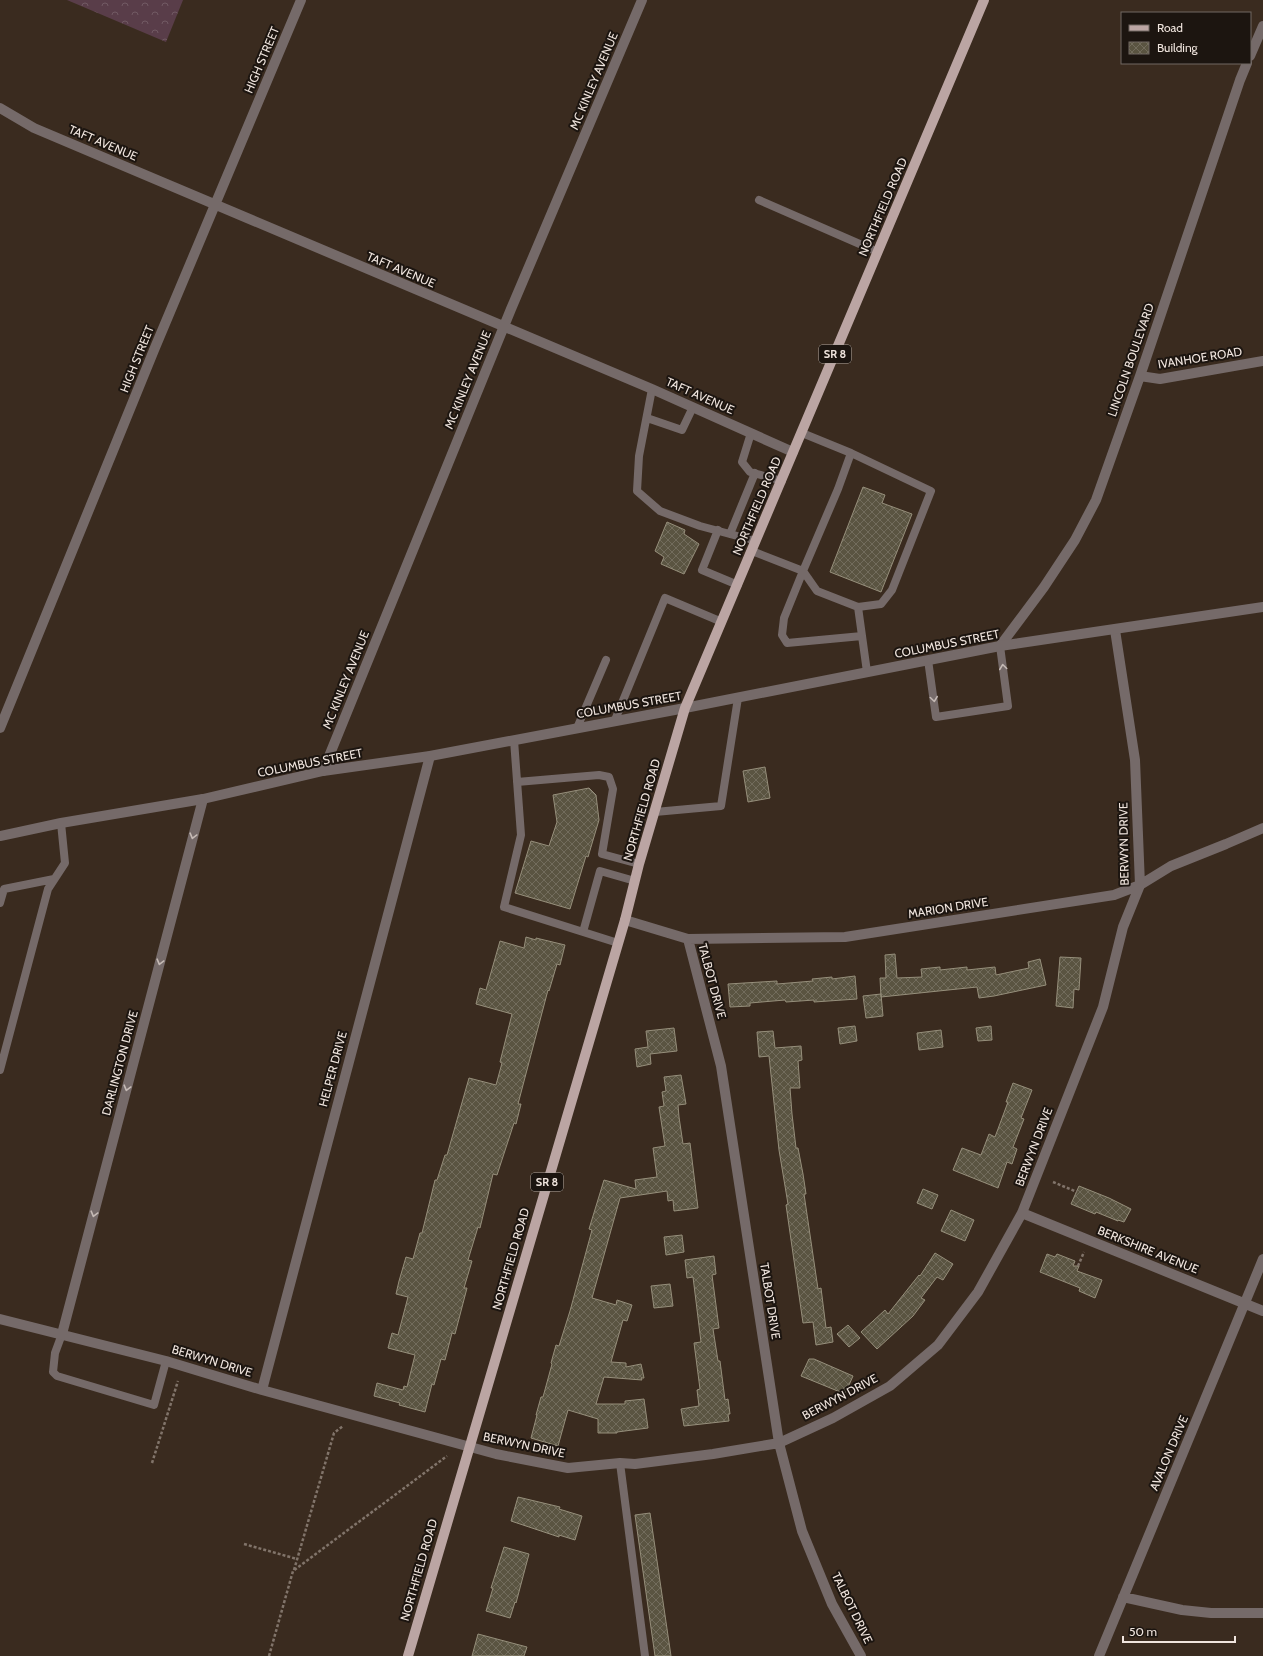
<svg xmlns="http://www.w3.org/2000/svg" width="1263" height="1656" viewBox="0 0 1263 1656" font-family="Cabin,sans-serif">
  <defs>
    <pattern id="forest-crowns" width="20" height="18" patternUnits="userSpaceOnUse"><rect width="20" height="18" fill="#593d49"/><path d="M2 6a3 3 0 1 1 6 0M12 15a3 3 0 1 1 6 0" fill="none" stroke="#715963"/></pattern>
    <pattern id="building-cross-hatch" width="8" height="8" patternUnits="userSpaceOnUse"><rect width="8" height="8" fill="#5a5441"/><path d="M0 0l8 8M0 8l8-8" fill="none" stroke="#726c5c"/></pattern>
  </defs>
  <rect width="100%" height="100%" fill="#3a2b1f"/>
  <path fill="url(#forest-crowns)" d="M 67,0 L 183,0 L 166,42 Z"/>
  <path fill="url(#building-cross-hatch)" stroke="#968f7b" d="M 863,487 L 885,495 L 882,503 L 912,514 L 881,592 L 830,572 Z
    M 667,522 L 685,530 L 684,534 L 699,544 L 684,574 L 661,564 L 664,557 L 655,551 Z
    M 765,767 L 770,798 L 748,802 L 743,771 Z
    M 589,788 L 596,795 L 599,820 L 588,857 L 586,856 L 570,909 L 515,893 L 531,841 L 549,846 L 557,822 L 553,795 Z
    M 526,937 L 536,940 L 536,938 L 565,945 L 560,965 L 557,964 L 549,991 L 548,990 L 518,1104 L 521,1104 L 516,1124 L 514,1123 L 497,1175 L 493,1174 L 480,1228 L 478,1227 L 468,1260 L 472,1261 L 464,1288 L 467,1288 L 455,1334 L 452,1333 L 445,1360 L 441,1359 L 434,1385 L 432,1384 L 425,1412 L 399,1405 L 400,1403 L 374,1396 L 377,1383 L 403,1390 L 404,1386 L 407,1387 L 415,1355 L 388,1348 L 392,1333 L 398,1335 L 408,1297 L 396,1294 L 399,1281 L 406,1257 L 413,1259 L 420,1233 L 422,1233 L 435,1180 L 437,1180 L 445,1155 L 447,1155 L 469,1078 L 496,1085 L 502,1063 L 500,1062 L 512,1014 L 476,1004 L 480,988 L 486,990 L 500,941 L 524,948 Z
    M 895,954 L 897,978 L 922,977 L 921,969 L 940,967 L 940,970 L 967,967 L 967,970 L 995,967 L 996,975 L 1029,968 L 1028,962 L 1040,959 L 1046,985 L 994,996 L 979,998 L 977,987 L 881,997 L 880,978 L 886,978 L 885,955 Z
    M 1060,957 L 1081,958 L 1079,990 L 1074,989 L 1073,1008 L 1056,1006 Z
    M 855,976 L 857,999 L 814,1002 L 814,1000 L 786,1002 L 785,1000 L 750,1003 L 750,1006 L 730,1007 L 728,984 L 777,981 L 777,984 L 813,981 L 812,979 L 832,977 L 832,979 Z
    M 881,994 L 883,1016 L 866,1018 L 863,996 Z
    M 855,1026 L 857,1041 L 840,1044 L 838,1028 Z
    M 991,1026 L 992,1040 L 978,1041 L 976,1028 Z
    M 674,1028 L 677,1051 L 650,1054 L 651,1064 L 637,1067 L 635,1049 L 648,1047 L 646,1031 Z
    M 941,1030 L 943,1047 L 919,1050 L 917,1033 Z
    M 773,1031 L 775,1048 L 801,1046 L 802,1060 L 798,1061 L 800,1088 L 790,1088 L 792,1114 L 796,1148 L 798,1148 L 803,1174 L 806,1194 L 804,1194 L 818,1289 L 821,1288 L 826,1328 L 831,1327 L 833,1342 L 816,1345 L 813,1322 L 803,1323 L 786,1205 L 788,1204 L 779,1150 L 769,1056 L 759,1057 L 757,1032 Z
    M 681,1075 L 686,1104 L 678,1105 L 679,1117 L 683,1144 L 690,1143 L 698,1208 L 674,1211 L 673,1200 L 668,1201 L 667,1191 L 620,1198 L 592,1298 L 616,1305 L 617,1300 L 632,1305 L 627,1321 L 623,1320 L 611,1362 L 626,1363 L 626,1367 L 641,1364 L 644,1378 L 641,1378 L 642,1380 L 604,1377 L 596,1404 L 625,1404 L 625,1401 L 644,1399 L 648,1428 L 617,1432 L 617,1433 L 598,1433 L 598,1419 L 568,1410 L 558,1446 L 531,1438 L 537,1415 L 536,1415 L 541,1397 L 543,1397 L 552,1364 L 551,1363 L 556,1345 L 559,1346 L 570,1311 L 592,1230 L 589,1229 L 604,1180 L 636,1189 L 635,1180 L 657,1177 L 653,1148 L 665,1146 L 659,1107 L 664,1106 L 662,1092 L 666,1091 L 664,1077 Z
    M 1013,1083 L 1032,1090 L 1021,1118 L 1024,1119 L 1013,1147 L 1017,1149 L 1012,1164 L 1007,1162 L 998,1188 L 953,1170 L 962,1148 L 981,1155 L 989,1134 L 995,1137 L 1008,1102 L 1006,1102 Z
    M 1079,1186 L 1109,1198 L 1131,1209 L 1124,1222 L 1118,1220 L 1118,1221 L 1096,1212 L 1095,1214 L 1071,1204 Z
    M 923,1189 L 938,1195 L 932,1209 L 917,1203 Z
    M 951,1210 L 974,1220 L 965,1241 L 941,1231 Z
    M 682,1235 L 684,1252 L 666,1255 L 664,1237 Z
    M 935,1253 L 953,1264 L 943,1280 L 937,1277 L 921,1298 L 925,1300 L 913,1316 L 877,1349 L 861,1332 L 885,1310 L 888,1314 L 919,1275 L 920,1276 Z
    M 1047,1254 L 1055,1257 L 1057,1254 L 1075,1261 L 1073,1266 L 1079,1266 L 1077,1271 L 1102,1280 L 1095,1298 L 1079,1291 L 1080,1288 L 1040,1272 Z
    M 714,1256 L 716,1274 L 712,1275 L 719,1328 L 713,1329 L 718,1361 L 720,1361 L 725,1400 L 728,1399 L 730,1414 L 728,1414 L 729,1421 L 684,1426 L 681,1409 L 699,1406 L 697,1390 L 700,1389 L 694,1343 L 701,1342 L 693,1277 L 687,1278 L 685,1260 Z
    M 670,1284 L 673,1306 L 654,1308 L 651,1286 Z
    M 848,1325 L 860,1338 L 849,1347 L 837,1334 Z
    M 809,1359 L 814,1359 L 853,1376 L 845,1394 L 801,1376 Z
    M 518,1497 L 560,1507 L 559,1509 L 582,1516 L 575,1540 L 559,1535 L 559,1537 L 511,1521 Z
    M 650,1513 L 671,1656 L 655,1656 L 635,1515 Z
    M 504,1547 L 529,1554 L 516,1603 L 515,1602 L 510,1618 L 486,1611 L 493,1588 L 491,1588 Z
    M 478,1634 L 527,1647 L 524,1656 L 472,1656 Z"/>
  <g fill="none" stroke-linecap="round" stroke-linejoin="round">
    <path stroke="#81746a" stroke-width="2.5" stroke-dasharray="3 2" stroke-linecap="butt" d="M 1053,1182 L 1077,1192
      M 1078,1266 L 1084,1252
      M 152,1463 L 178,1381
      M 244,1544 L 297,1559
      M 294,1570 L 334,1433 L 343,1426
      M 269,1656 L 293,1571 L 447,1456"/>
    <path stroke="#756a69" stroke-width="8" d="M 759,200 L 878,252
      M 652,389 L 639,456 L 637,491 L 660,511 L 700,526 L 756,541
      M 647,418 L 682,430 L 693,407
      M 751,433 L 742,462 L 750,472 L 782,481
      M 851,453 L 931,491 L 892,590 L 881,604 L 858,607
      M 718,530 L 702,570 L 738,585
      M 730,534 L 755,473
      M 752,551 L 803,571 L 838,489 L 851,453 L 802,433
      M 803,571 L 784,618 L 782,635 L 787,643 L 862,636
      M 803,571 L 817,591 L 858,607 L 867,672
      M 928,660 L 936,717 L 1008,706 L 1000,646
      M 615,720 L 665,598 L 722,622
      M 577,728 L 606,660
      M 514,740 L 521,835 L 504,907 L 618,943
      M 517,782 L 599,775 L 609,777 L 613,789 L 602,854 L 639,864
      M 655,812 L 721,806 L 738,698
      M 0,903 L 4,889 L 54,879
      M 583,932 L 600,871 L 635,881
      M 0,1070 L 48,889 L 65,863 L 61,823
      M 62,1334 L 55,1353 L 53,1372 L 57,1376 L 154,1405 L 166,1361
      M 620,1463 L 645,1656"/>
    <path stroke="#756a69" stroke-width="10" d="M 1250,56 L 1263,26
      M 0,108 L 34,128 L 652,389 L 793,452
      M 1140,376 L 1160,379 L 1263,361
      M 1000,646 L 1044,587 L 1075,540 L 1096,500 L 1140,376 L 1240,80 L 1247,63
      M 0,728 L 154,350 L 301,0
      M 323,771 L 511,309 L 642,0
      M 625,920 L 688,939 L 845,937 L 1114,895 L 1140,885 L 1171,866 L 1226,844 L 1263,828
      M 688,939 L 721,1066 L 779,1443 L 802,1531 L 832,1604 L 861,1656
      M 1022,1213 L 1263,1311
      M 0,1319 L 166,1361 L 262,1390 L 496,1454 L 568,1468 L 620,1463 L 635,1464 L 713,1454 L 779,1443 L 833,1418 L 890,1386 L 938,1345 L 978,1292 L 1022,1213 L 1103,1007 L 1123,927 L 1140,885 L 1135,760 L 1115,630
      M 62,1334 L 203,799
      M 262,1390 L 430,756
      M 1123,1597 L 1182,1610 L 1211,1613 L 1263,1613
      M 1099,1656 L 1263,1259"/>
    <path stroke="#756a69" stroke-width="10" d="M 0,836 L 61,823 L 203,799 L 323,771 L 430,756 L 685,708 L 1000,646 L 1263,607"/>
    <path stroke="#bba5a3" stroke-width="10" d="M 408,1656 L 625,920 L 639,864 L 685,708 L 984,0"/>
  </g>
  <defs><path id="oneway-chevron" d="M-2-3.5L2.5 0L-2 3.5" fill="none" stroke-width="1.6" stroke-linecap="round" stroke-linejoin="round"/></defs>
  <g stroke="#c5bab5">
    <use href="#oneway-chevron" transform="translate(1003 667) rotate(-98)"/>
    <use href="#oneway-chevron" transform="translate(934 699) rotate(82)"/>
    <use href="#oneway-chevron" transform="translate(193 836) rotate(105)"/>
    <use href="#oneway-chevron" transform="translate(160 962) rotate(105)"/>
    <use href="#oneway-chevron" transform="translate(127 1088) rotate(105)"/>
    <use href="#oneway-chevron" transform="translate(94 1214) rotate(105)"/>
  </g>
  <g text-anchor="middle" stroke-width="4" stroke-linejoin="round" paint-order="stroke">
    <g fill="#1c1510" stroke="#b0a7a0" stroke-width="1">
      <rect x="819" y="345" width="32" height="18" rx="3"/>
      <rect x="531" y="1173" width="32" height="18" rx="3"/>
    </g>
    <g font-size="11" font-weight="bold" fill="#f0e5de">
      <text x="835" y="358">SR 8</text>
      <text x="547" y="1186">SR 8</text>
    </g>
    <g font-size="12" fill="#f0e5de" stroke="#1c1510">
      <text transform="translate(262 60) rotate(-67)" y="4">HIGH STREET</text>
      <text transform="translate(594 81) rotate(-67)" y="4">MC KINLEY AVENUE</text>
      <text transform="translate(103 143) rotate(23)" y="4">TAFT AVENUE</text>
      <text transform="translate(883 207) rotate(-67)" y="4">NORTHFIELD ROAD</text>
      <text transform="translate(401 270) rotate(23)" y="4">TAFT AVENUE</text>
      <text transform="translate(1200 358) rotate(-9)" y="4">IVANHOE ROAD</text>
      <text transform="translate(137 359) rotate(-68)" y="4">HIGH STREET</text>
      <text transform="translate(1131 360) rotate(-71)" y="4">LINCOLN BOULEVARD</text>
      <text transform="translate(468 380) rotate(-68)" y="4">MC KINLEY AVENUE</text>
      <text transform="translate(700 396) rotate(24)" y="4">TAFT AVENUE</text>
      <text transform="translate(757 506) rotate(-67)" y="4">NORTHFIELD ROAD</text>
      <text transform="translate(947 644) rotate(-11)" y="4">COLUMBUS STREET</text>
      <text transform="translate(346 680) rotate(-68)" y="4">MC KINLEY AVENUE</text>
      <text transform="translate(629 705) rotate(-10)" y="4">COLUMBUS STREET</text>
      <text transform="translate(310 763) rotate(-11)" y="4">COLUMBUS STREET</text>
      <text transform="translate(642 810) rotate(-74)" y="4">NORTHFIELD ROAD</text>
      <text transform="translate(1124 844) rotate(-91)" y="4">BERWYN DRIVE</text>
      <text transform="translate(948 908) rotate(-9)" y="4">MARION DRIVE</text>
      <text transform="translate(712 981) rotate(75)" y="4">TALBOT DRIVE</text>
      <text transform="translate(120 1063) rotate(-75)" y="4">DARLINGTON DRIVE</text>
      <text transform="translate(333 1069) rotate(-75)" y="4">HELPER DRIVE</text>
      <text transform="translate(1034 1147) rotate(-69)" y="4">BERWYN DRIVE</text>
      <text transform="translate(1148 1250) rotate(22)" y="4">BERKSHIRE AVENUE</text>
      <text transform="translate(511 1259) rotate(-74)" y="4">NORTHFIELD ROAD</text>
      <text transform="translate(770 1301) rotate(81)" y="4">TALBOT DRIVE</text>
      <text transform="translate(212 1361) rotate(17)" y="4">BERWYN DRIVE</text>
      <text transform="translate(840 1397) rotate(-28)" y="4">BERWYN DRIVE</text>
      <text transform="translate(524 1445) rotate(12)" y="4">BERWYN DRIVE</text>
      <text transform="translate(1169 1453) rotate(-67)" y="4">AVALON DRIVE</text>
      <text transform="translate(419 1570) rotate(-74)" y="4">NORTHFIELD ROAD</text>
      <text transform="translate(852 1608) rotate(64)" y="4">TALBOT DRIVE</text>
    </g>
  </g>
  <rect x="1121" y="12" width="130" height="52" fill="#1c1510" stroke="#716862"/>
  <rect x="1129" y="25" width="20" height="6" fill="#bba5a3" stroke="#716862"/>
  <text x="1157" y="32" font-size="12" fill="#f0e5de">Road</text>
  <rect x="1129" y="42" width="20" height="12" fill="url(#building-cross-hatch)" stroke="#716862"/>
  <text x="1157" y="52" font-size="12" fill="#f0e5de">Building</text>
  <path d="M1123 1636v6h112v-6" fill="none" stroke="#f0e5de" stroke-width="2"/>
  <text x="1129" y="1636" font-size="12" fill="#f0e5de" stroke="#1c1510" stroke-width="3" paint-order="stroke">50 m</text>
</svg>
